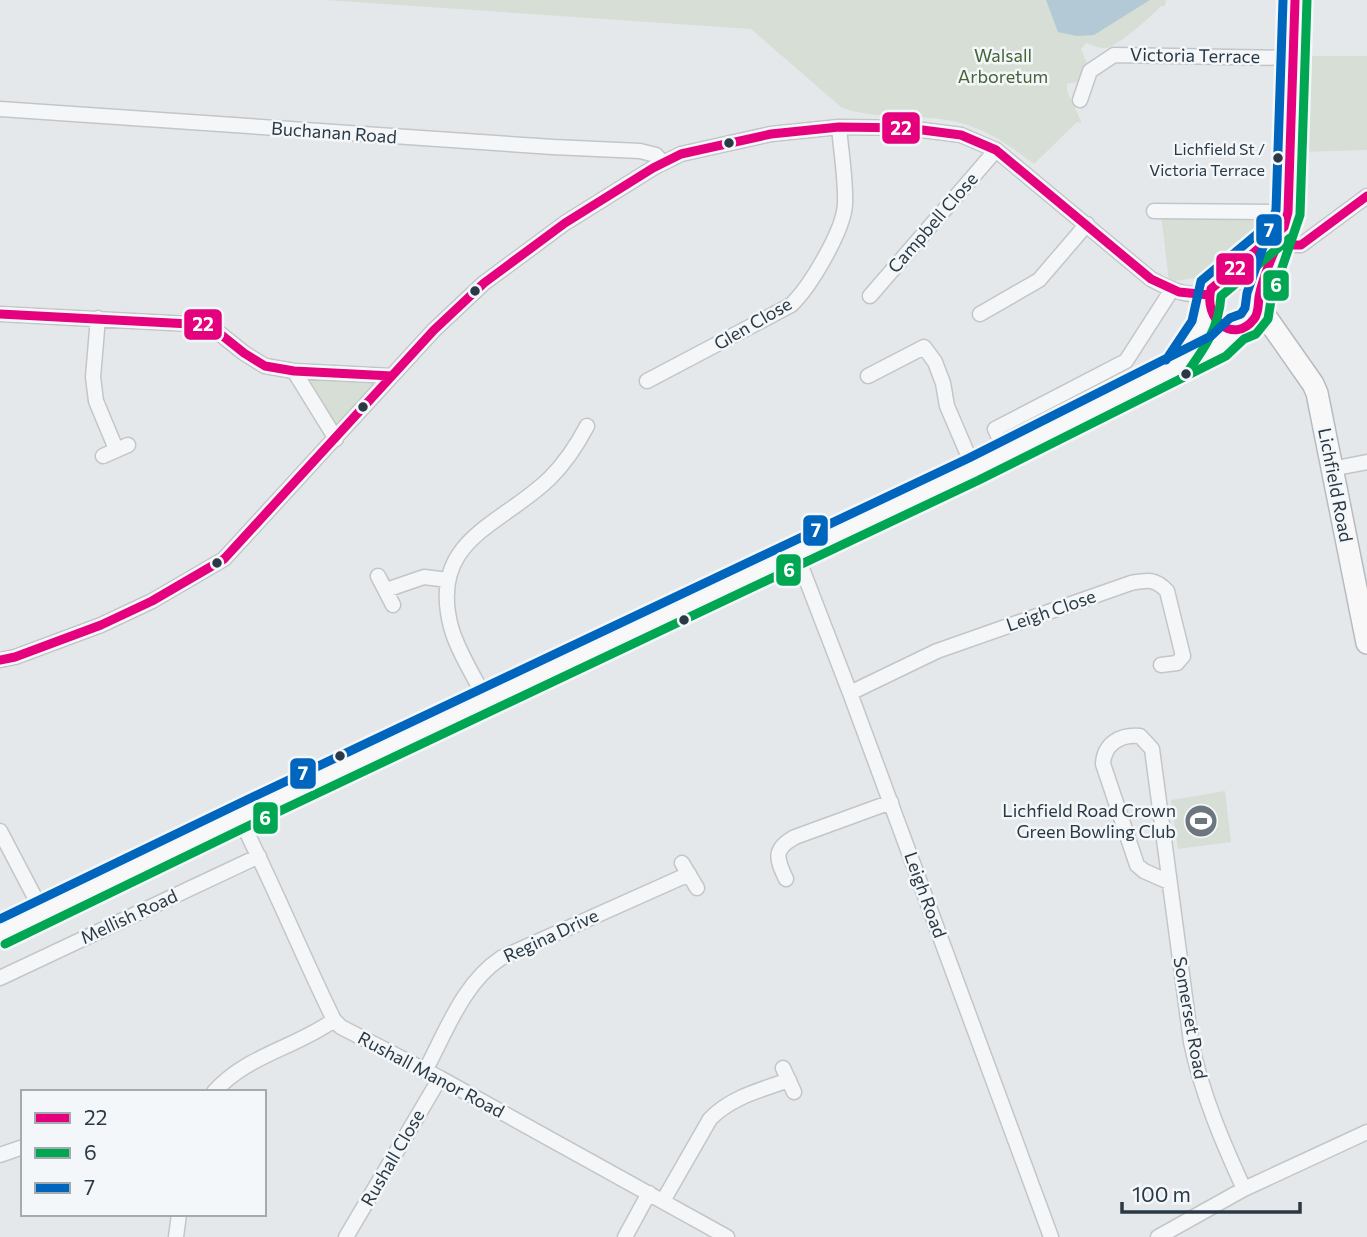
<svg xmlns="http://www.w3.org/2000/svg" width="1367" height="1237" viewBox="0 0 1367 1237" font-family="Commissioner,sans-serif">
  <rect width="100%" height="100%" fill="#e5e8ea"/>
  <path fill="#d7ded5" d="M 325,0 L 1166,0 L 1165,6 L 1161,6 C 1152,16 1119,45 1107,48 C 1100,49 1093,45 1086,43 L 1081,49 L 1089,68 L 1081,81 L 1067,84 L 1067,91 L 1082,123 L 1077,122 L 1034,164 C 1000,138 974,121 930,118 C 901,115 871,118 842,108 L 751,29 Z
    M 1301,56 L 1367,56 L 1367,150 L 1301,152 Z
    M 1270,212 L 1233,255 L 1200,277 L 1169,282 L 1161,214 Z
    M 318,376 L 373,379 L 377,383 L 338,427 L 334,425 L 311,385 L 312,379 Z
    M 1225,791 L 1231,842 L 1178,849 L 1171,800 Z"/>
  <path fill="#b3c9d6" d="M 1046,0 L 1150,0 L 1094,35 L 1077,36 L 1058,32 Z"/>
  <g fill="none" stroke-linecap="round" stroke-linejoin="round">
    <defs>
      <path id="minor" d="M 1080,100 L 1090,71 L 1114,55 L 1293,58
        M 0,109 L 553,147 L 640,151 L 656,155 L 663,163
        M 1154,211 L 1288,212
        M 1277,245 L 1301,245 L 1367,196
        M 870,296 L 996,150
        M 0,314 L 209,325 L 244,353 L 265,366 L 294,371 L 392,376
        M 980,314 L 1039,280 L 1087,224
        M 98,318 L 93,377 L 96,401 L 116,449
        M 294,371 L 336,439
        M 868,376 L 924,347 L 935,362 L 943,383 L 947,406 L 974,469
        M 647,381 L 791,305 C 810,287 844,230 845,204 C 846,179 841,152 839,127
        M 1002,444 L 995,429 L 1126,361 L 1171,291
        M 103,456 L 128,445
        M 1331,469 L 1367,462
        M 796,553 L 850,693 L 1051,1237
        M 378,576 L 393,605
        M 386,590 L 424,577 L 448,580
        M 0,660 L 15,657 L 101,625 L 152,601 L 224,559 L 434,330 L 484,283 L 565,223 L 653,168 L 681,154 L 771,134 L 839,127 L 907,128 L 961,135 L 996,150 L 1151,279 C 1173,291 1183,295 1209,295
        M 850,693 L 937,651 L 1131,583 C 1147,580 1155,578 1167,591 L 1183,656 L 1177,663 L 1161,665
        M 486,700 C 475,678 457,650 451,627 C 428,539 501,526 550,478 C 565,463 577,445 587,426
        M 239,817 C 273,883 301,953 334,1020 L 341,1027 L 440,1078 L 727,1237
        M 0,831 L 42,911
        M 682,863 L 697,888
        M 786,879 C 776,858 773,849 795,837 L 891,802
        M 1169,882 L 1144,871 L 1137,865 L 1103,764 C 1104,744 1120,734 1140,736 L 1152,749 L 1191,1042 C 1202,1094 1222,1141 1244,1189
        M 0,978 L 259,856
        M 783,1068 L 794,1092
        M 425,1071 C 446,1032 463,983 501,958 L 689,874
        M 214,1092 C 247,1055 295,1048 334,1020
        M 0,1155 L 23,1147
        M 663,1201 L 710,1119 C 731,1097 761,1090 789,1080
        M 176,1237 L 179,1214
        M 346,1237 L 440,1078
        M 625,1237 L 649,1193
        M 1158,1237 L 1244,1189 L 1367,1132"/>
      <path id="major" d="M 1177,366 L 1196,340 L 1209,310
        M 0,933 L 239,817 L 974,469 L 1218,346 L 1237,328"/>
      <path id="highway" d="M1208 303a26 26 0 1 1 52 0a26 26 0 1 1-52 0Z
        M 1226,278 L 1280,231
        M 1259,297 L 1288,212 L 1295,0
        M 1259,307 L 1313,384 L 1317,393 L 1367,643"/>
    </defs>
    <use href="#minor" stroke="#c3c6c8" stroke-width="17"/>
    <use href="#major" stroke="#c1c5c8" stroke-width="20"/>
    <use href="#highway" stroke="#b7bbbf" stroke-width="24"/>
    <use href="#minor" stroke="#f5f6f7" stroke-width="14"/>
    <use href="#major" stroke="#f8f8f8" stroke-width="18"/>
    <use href="#highway" stroke="#f8f8f8" stroke-width="21"/>
    <defs>
      <path id="bus-1" d="M 1295,0 L 1288,212 L 1284,227 L 1211,289 C 1203,320 1234,345 1254,319 C 1259,313 1258,304 1259,297 C 1262,279 1270,262 1277,245 L 1301,245 L 1367,196
        M 0,314 L 209,325 L 244,353 L 265,366 L 294,371 L 392,376
        M 0,660 L 15,657 L 101,625 L 152,601 L 224,559 L 434,330 L 484,283 L 565,223 L 653,168 L 681,154 L 771,134 L 839,127 L 907,128 L 961,135 L 996,150 L 1151,279 L 1179,292 L 1209,295"/>
      <path id="bus-2" d="M 1186,374 C 1204,349 1219,328 1221,296 L 1290,238
        M 5,944 L 244,828 L 979,480 L 1226,356 L 1244,339 L 1256,334 L 1268,319 L 1271,300 L 1300,215 L 1307,0"/>
      <path id="bus-3" d="M 1166,360 L 1192,321 L 1201,281 L 1274,220
        M 0,919 L 234,806 L 969,458 L 1211,336 L 1230,318 L 1241,314 L 1245,308 L 1247,293 L 1276,210 L 1283,0"/>
    </defs>
    <use href="#bus-1" stroke="#f3f7f9" stroke-width="14"/>
    <use href="#bus-2" stroke="#f3f7f9" stroke-width="14"/>
    <use href="#bus-3" stroke="#f3f7f9" stroke-width="14"/>
    <use href="#bus-1" stroke="#e5007d" stroke-width="9"/>
    <use href="#bus-2" stroke="#00a651" stroke-width="9"/>
    <use href="#bus-3" stroke="#0065bd" stroke-width="9"/>
  </g>
  <defs>
    <symbol id="stadium-disc" viewBox="-11 -11 22 22"><circle r="9.5" fill="#6b767f" stroke="#f3f7f9"/><path d="M0-5a6.5 5 0 1 0 0 10a6.5 5 0 1 0 0-10ZM-3.5-1.8h7v3.6h-7Z" fill="#fff"/></symbol>
  </defs>
  <g fill-rule="evenodd">
    <use href="#stadium-disc" x="1182" y="802" width="38" height="38"/>
  </g>
  <g fill="#2a3945" stroke="#f3f7f9" stroke-width="2.5">
    <circle cx="729" cy="143" r="6"/>
    <circle cx="1278" cy="158" r="6"/>
    <circle cx="475" cy="291" r="6"/>
    <circle cx="1186" cy="374" r="6"/>
    <circle cx="363" cy="407" r="6"/>
    <circle cx="217" cy="563" r="6"/>
    <circle cx="684" cy="620" r="6"/>
    <circle cx="340" cy="756" r="6"/>
  </g>
  <g text-anchor="middle" stroke-width="5" stroke-linejoin="round" paint-order="stroke">
    <g font-size="16" fill="#2a3945" stroke="#f3f7f9" text-anchor="end">
      <text x="1265" y="155">Lichfield St /<tspan x="1265" dy="21">Victoria Terrace</tspan></text>
    </g>
    <g font-size="18" fill="#466236" stroke="#f3f7f9">
      <text x="1003" y="62">Walsall<tspan x="1003" dy="21">Arboretum</tspan></text>
    </g>
    <g font-size="18" fill="#2a3945" stroke="#f3f7f9">
      <text transform="translate(1195 56) rotate(1)" y="6">Victoria Terrace</text>
      <text transform="translate(334 133) rotate(4)" y="6">Buchanan Road</text>
      <text transform="translate(933 223) rotate(-49)" y="6">Campbell Close</text>
      <text transform="translate(753 324) rotate(-30)" y="6">Glen Close</text>
      <text transform="translate(1335 485) rotate(79)" y="6">Lichfield Road</text>
      <text transform="translate(1051 611) rotate(-19)" y="6">Leigh Close</text>
      <text transform="translate(925 895) rotate(70)" y="6">Leigh Road</text>
      <text transform="translate(129 917) rotate(-25)" y="6">Mellish Road</text>
      <text transform="translate(551 936) rotate(-25)" y="6">Regina Drive</text>
      <text transform="translate(1190 1018) rotate(80)" y="6">Somerset Road</text>
      <text transform="translate(431 1075) rotate(28)" y="6">Rushall Manor Road</text>
      <text transform="translate(393 1158) rotate(-60)" y="6">Rushall Close</text>
    </g>
    <g font-size="18" fill="#2a3945" stroke="#f3f7f9" text-anchor="end">
      <text x="1176" y="817">Lichfield Road Crown<tspan x="1176" dy="21">Green Bowling Club</tspan></text>
    </g>
  </g>
  <g stroke="#f3f7f9" stroke-width="2.5">
    <rect x="881" y="111" width="40" height="34" rx="7" fill="#e5007d"/>
    <rect x="1255" y="213" width="28" height="34" rx="7" fill="#0065bd"/>
    <rect x="1215" y="252" width="40" height="34" rx="7" fill="#e5007d"/>
    <rect x="1262" y="269" width="28" height="33" rx="7" fill="#00a651"/>
    <rect x="183" y="308" width="40" height="33" rx="7" fill="#e5007d"/>
    <rect x="802" y="514" width="27" height="33" rx="7" fill="#0065bd"/>
    <rect x="775" y="553" width="27" height="34" rx="7" fill="#00a651"/>
    <rect x="289" y="757" width="28" height="33" rx="7" fill="#0065bd"/>
    <rect x="252" y="801" width="27" height="34" rx="7" fill="#00a651"/>
  </g>
  <g font-size="19" text-anchor="middle" font-weight="bold" fill="#fff">
    <text x="901" y="135">22</text>
    <text x="1269" y="237">7</text>
    <text x="1235" y="275">22</text>
    <text x="1276" y="292">6</text>
    <text x="203" y="331">22</text>
    <text x="816" y="537">7</text>
    <text x="789" y="577">6</text>
    <text x="303" y="780">7</text>
    <text x="265" y="825">6</text>
  </g>
  <rect x="21" y="1090" width="245" height="126" fill="#f3f7f9" stroke="#a3abb1" stroke-width="2"/>
  <rect x="35" y="1113" width="35" height="10" fill="#e5007d" stroke="#a3abb1" stroke-width="2"/>
  <text x="84" y="1125" font-size="21" fill="#2a3945">22</text>
  <rect x="35" y="1148" width="35" height="10" fill="#00a651" stroke="#a3abb1" stroke-width="2"/>
  <text x="84" y="1160" font-size="21" fill="#2a3945">6</text>
  <rect x="35" y="1183" width="35" height="10" fill="#0065bd" stroke="#a3abb1" stroke-width="2"/>
  <text x="84" y="1195" font-size="21" fill="#2a3945">7</text>
  <path d="M1122 1202v10h178v-10" fill="none" stroke="#2a3945" stroke-width="3.5"/>
  <text x="1132" y="1202" font-size="21" fill="#2a3945" stroke="#f3f7f9" stroke-width="5" paint-order="stroke">100 m</text>
</svg>
